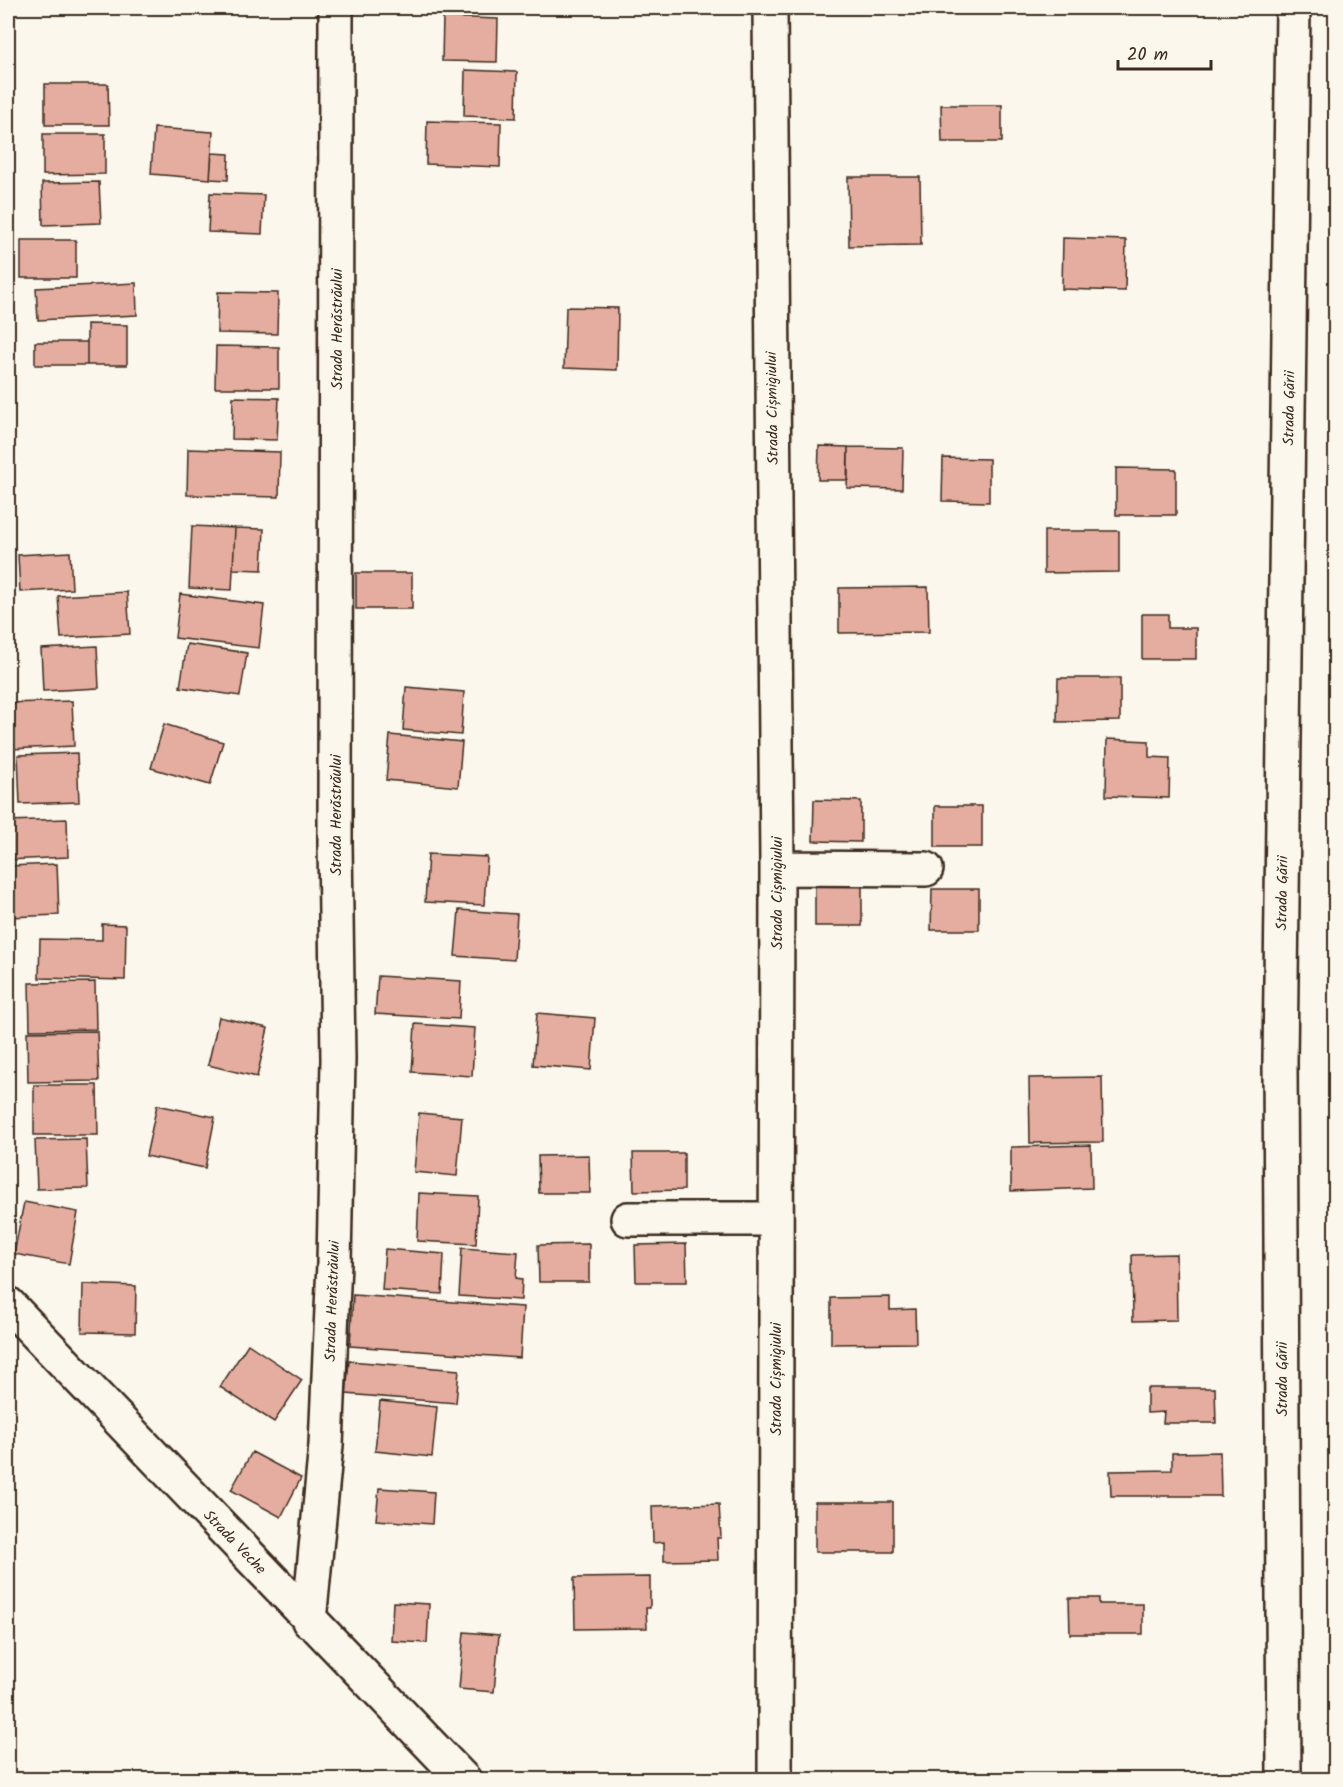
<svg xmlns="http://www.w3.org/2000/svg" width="1343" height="1787" viewBox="0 0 1343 1787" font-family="Kalam,sans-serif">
  <rect width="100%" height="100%" fill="#fbf7ec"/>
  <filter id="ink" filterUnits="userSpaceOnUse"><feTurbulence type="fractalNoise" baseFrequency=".0167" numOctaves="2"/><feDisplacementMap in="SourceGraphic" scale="12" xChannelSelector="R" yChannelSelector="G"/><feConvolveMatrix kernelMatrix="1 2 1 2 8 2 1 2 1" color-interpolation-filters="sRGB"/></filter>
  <g filter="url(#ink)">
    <path fill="#e5ad9f" stroke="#3b2a1e" stroke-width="1.5" d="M 443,17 L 498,19 L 497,62 L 442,61 Z
      M 465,70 L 517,72 L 516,118 L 464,116 Z
      M 45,84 L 108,84 L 109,125 L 45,125 Z
      M 941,105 L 1002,105 L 1002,142 L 942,142 Z
      M 427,121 L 501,123 L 500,167 L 426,164 Z
      M 154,128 L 213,132 L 210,179 L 151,174 Z
      M 43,134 L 105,134 L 105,174 L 43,175 Z
      M 212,153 L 229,154 L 228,180 L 210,179 Z
      M 848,177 L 920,177 L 921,245 L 849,246 Z
      M 99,182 L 101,223 L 43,225 L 42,183 Z
      M 210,193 L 264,195 L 262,234 L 208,232 Z
      M 1063,238 L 1126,240 L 1125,291 L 1062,289 Z
      M 21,240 L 76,240 L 76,278 L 21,278 Z
      M 136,283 L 137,315 L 38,320 L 36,288 Z
      M 218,292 L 278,293 L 277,334 L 217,333 Z
      M 566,307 L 618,308 L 617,370 L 564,368 Z
      M 87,324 L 127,325 L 127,365 L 87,365 Z
      M 35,342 L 87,342 L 87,365 L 35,365 Z
      M 216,346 L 279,347 L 279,388 L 215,388 Z
      M 233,397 L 279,398 L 277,440 L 232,439 Z
      M 819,446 L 848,447 L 848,480 L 818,480 Z
      M 848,447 L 903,448 L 902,489 L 847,488 Z
      M 188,449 L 280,452 L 279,497 L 187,495 Z
      M 943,458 L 989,459 L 989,502 L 942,501 Z
      M 1116,468 L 1176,469 L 1176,515 L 1116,515 Z
      M 192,526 L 235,528 L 232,590 L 189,588 Z
      M 235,528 L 264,529 L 262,570 L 233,569 Z
      M 1044,531 L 1119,531 L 1119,572 L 1044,573 Z
      M 70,552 L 72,589 L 20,592 L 18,555 Z
      M 356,573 L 412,573 L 412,609 L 356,609 Z
      M 928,587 L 929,632 L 839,633 L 839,588 Z
      M 127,592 L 130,634 L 61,638 L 58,596 Z
      M 180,594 L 264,605 L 259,648 L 175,638 Z
      M 1142,614 L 1168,614 L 1168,628 L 1196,628 L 1196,659 L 1142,659 Z
      M 187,644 L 247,653 L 240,696 L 180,687 Z
      M 97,646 L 99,688 L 43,691 L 41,649 Z
      M 1058,678 L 1120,678 L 1120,721 L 1057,722 Z
      M 406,687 L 464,692 L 461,735 L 403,730 Z
      M 72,701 L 74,746 L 11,749 L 8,703 Z
      M 164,724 L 223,742 L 210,785 L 151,768 Z
      M 390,735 L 462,742 L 458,787 L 386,780 Z
      M 1107,739 L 1149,741 L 1149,757 L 1170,758 L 1169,798 L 1106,796 Z
      M 77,753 L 79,802 L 20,804 L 18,755 Z
      M 814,800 L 861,801 L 861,842 L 813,841 Z
      M 935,806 L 982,806 L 982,847 L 935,847 Z
      M 67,819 L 68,857 L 8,860 L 8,821 Z
      M 428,854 L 487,857 L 484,905 L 425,902 Z
      M 57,864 L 59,915 L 8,917 L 8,866 Z
      M 815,885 L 862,885 L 862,926 L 815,926 Z
      M 932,889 L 979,889 L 979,930 L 931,930 Z
      M 459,910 L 517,914 L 514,960 L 455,956 Z
      M 102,924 L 126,925 L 125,980 L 39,978 L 40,939 L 102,940 Z
      M 378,976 L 461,981 L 459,1019 L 375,1014 Z
      M 95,982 L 96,1029 L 30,1030 L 29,983 Z
      M 537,1013 L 595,1018 L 591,1070 L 533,1065 Z
      M 219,1017 L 268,1028 L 257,1077 L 208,1065 Z
      M 415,1024 L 475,1028 L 472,1076 L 412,1072 Z
      M 97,1031 L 99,1081 L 28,1082 L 27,1032 Z
      M 1102,1077 L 1103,1142 L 1030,1143 L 1029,1078 Z
      M 34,1085 L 97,1085 L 98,1135 L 34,1135 Z
      M 157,1105 L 215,1117 L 205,1168 L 146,1156 Z
      M 419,1113 L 462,1117 L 457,1176 L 414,1172 Z
      M 86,1139 L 88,1188 L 37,1189 L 35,1140 Z
      M 1091,1145 L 1092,1188 L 1011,1191 L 1011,1147 Z
      M 633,1153 L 684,1153 L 684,1190 L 634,1191 Z
      M 589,1155 L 590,1193 L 539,1193 L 538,1156 Z
      M 419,1193 L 478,1196 L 476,1244 L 417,1241 Z
      M 24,1202 L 78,1212 L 69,1264 L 14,1254 Z
      M 589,1244 L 589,1282 L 539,1282 L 538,1245 Z
      M 686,1244 L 687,1282 L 636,1282 L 635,1245 Z
      M 462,1248 L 518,1252 L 516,1278 L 522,1279 L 521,1300 L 459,1296 Z
      M 385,1249 L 444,1254 L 442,1294 L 382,1290 Z
      M 1176,1254 L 1177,1320 L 1133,1321 L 1132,1255 Z
      M 83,1284 L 136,1286 L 135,1333 L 82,1332 Z
      M 353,1295 L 523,1307 L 520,1358 L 350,1346 Z
      M 890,1297 L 890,1310 L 915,1309 L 916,1343 L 831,1344 L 831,1298 Z
      M 248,1344 L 302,1380 L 274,1422 L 220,1387 Z
      M 349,1361 L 459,1370 L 456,1403 L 346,1394 Z
      M 1147,1388 L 1215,1388 L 1216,1423 L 1163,1423 L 1164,1412 L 1147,1413 Z
      M 380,1401 L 437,1407 L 432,1457 L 375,1451 Z
      M 252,1452 L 301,1478 L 281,1517 L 231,1490 Z
      M 1220,1452 L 1221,1496 L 1111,1496 L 1110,1471 L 1172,1470 L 1172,1453 Z
      M 379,1488 L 434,1492 L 432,1524 L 376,1520 Z
      M 815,1502 L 893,1502 L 893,1552 L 815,1552 Z
      M 719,1504 L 721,1538 L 717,1538 L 718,1560 L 664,1561 L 664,1542 L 653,1543 L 652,1506 Z
      M 650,1577 L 650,1608 L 646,1608 L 647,1628 L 575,1629 L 574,1578 Z
      M 1069,1598 L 1099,1598 L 1099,1604 L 1143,1604 L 1143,1634 L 1070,1634 Z
      M 393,1602 L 429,1604 L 427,1643 L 391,1641 Z
      M 464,1632 L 499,1635 L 494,1692 L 459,1689 Z"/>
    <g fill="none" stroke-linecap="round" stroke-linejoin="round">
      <defs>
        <path id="street" d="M 770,8 L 777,868 L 775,1780
          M 777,868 L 926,869
          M 628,1219 L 775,1219
          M 8,1304 L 464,1780
          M 309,1621 L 326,1445 L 334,1263 L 338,1059 L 335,843 L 336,8"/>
        <path id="secondary" d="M 1284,1780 L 1280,1062 L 1293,8"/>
      </defs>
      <use href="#street" stroke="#3b2a1e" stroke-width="38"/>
      <use href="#secondary" stroke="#3b2a1e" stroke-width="38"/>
      <use href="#street" stroke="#fbf7ec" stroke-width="33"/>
      <use href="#secondary" stroke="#fbf7ec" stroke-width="33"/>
    </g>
  </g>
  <g text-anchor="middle" stroke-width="5" stroke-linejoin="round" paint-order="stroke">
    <g font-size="15" fill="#3b2a1e" stroke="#fbf7ec">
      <text transform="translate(337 329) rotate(-90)" y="5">Strada Herăstrăului</text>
      <text transform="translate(772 408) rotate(-91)" y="5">Strada Cișmigiului</text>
      <text transform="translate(1289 408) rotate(-89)" y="5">Strada Gării</text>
      <text transform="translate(336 815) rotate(-90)" y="5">Strada Herăstrăului</text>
      <text transform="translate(777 893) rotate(-90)" y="5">Strada Cișmigiului</text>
      <text transform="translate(1282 893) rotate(-89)" y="5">Strada Gării</text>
      <text transform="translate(332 1301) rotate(-88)" y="5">Strada Herăstrăului</text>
      <text transform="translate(776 1379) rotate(-90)" y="5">Strada Cișmigiului</text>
      <text transform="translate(1282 1379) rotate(-90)" y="5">Strada Gării</text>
      <text transform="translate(235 1542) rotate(46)" y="5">Strada Veche</text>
    </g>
  </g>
  <rect width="1343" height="1787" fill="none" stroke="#fbf7ec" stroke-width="30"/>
  <rect x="15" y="15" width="1313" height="1757" fill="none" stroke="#3b2a1e" stroke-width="2" filter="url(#ink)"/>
  <path d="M1118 60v9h93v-9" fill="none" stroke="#3b2a1e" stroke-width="3"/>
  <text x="1127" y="60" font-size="18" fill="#3b2a1e" stroke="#fbf7ec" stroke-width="4.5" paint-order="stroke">20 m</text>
</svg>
